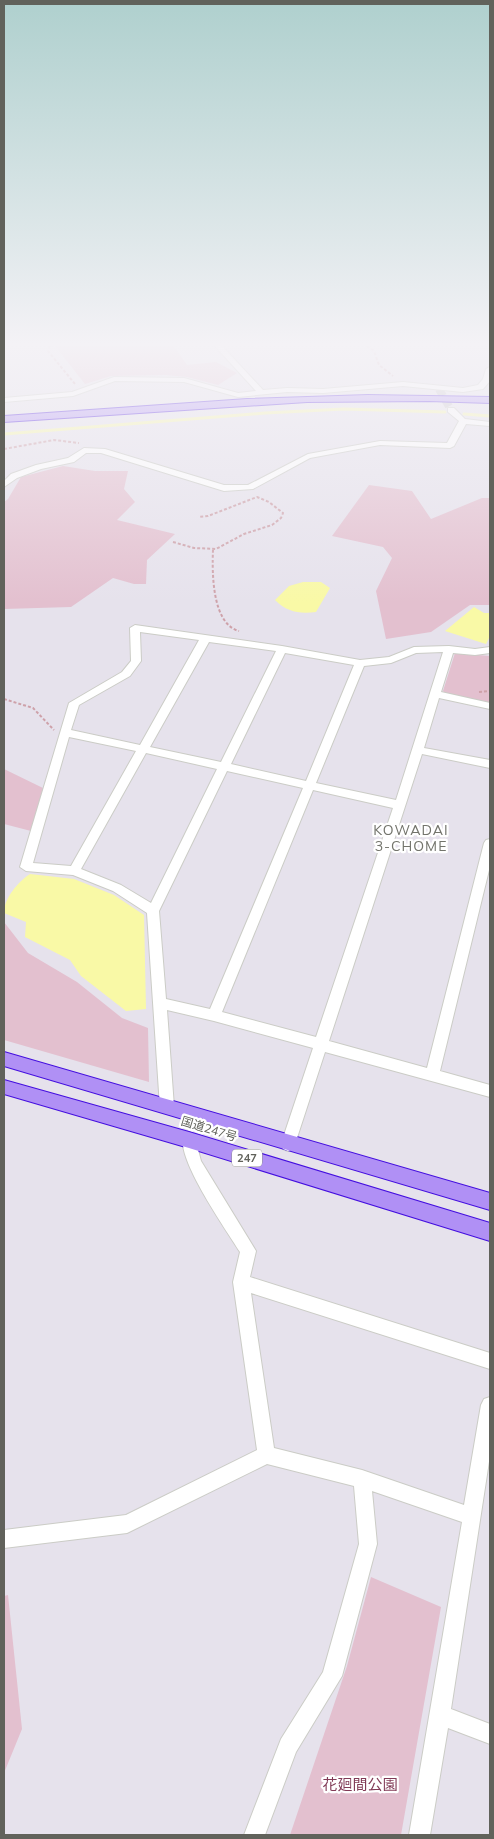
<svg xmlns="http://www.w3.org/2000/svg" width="494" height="1839" viewBox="0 0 494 1839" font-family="Mulish,'Noto Sans JP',sans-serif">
  <rect width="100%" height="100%" fill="#e6e2ec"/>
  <path fill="#e3c0cf" d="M 55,346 L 174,346 L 187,365 L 216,362 L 237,373 L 218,385 L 187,377 L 165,375 L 111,376 L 85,384 Z
    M 63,466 L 95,471 L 128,471 L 124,489 L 135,502 L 117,520 L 175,534 L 147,560 L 146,584 L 134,584 L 113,578 L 71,607 L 4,609 L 4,502 L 8,499 L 21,477 Z
    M 369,485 L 412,491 L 431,519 L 482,498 L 490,498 L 490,605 L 470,605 L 431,632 L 386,639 L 376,591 L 392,558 L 383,547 L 332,536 Z
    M 455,653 L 490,656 L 490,703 L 446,694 L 443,691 Z
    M 4,769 L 43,788 L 31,831 L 4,824 Z
    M 4,922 L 28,953 L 77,982 L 122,1018 L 148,1028 L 149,1082 L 4,1040 Z
    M 371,1577 L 441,1607 L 401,1835 L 290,1835 L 347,1666 Z
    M 8,1595 L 22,1729 L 4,1773 L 4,1596 Z"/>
  <path fill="#f9f9a6" d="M 303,582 L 321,582 L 330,588 L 316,612 C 299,614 287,612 275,600 L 289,586 Z
    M 474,607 L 484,613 L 490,613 L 490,636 L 486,644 L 445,631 Z
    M 30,874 L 74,879 L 114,895 L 144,915 L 146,1009 L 126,1011 L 81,976 L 70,960 L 25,937 L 26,922 L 4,913 C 4,898 18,882 30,874 Z"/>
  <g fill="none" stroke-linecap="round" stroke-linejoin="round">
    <path stroke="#f9f9a6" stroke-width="3" d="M 464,414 L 490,416
      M 4,434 L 265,413 L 344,409 L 445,412"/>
    <path stroke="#c5c2c8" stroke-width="8" stroke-dasharray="8 4" stroke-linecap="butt" d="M 439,389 L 451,410"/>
    <defs>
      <path id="street" d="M 215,346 L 222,346 L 263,390 L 287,388 L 323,389 L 403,382 L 463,388 L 478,385 L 483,379 L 486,369 L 490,367 L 490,381 L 483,389 L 463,392 L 403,386 L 323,393 L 287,392 L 238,397 L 184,382 L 115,381 L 73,396 L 4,402 L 4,398 L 72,392 L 114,377 L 184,378 L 238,393 L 256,391 Z
        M 448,408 L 454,408 L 465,419 L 490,422 L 490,426 L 466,424 L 454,446 L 450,448 L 380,445 L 310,458 L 253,489 L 224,491 L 101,453 L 86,453 L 74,462 L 41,469 L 17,478 L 4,487 L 4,481 L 11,474 L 36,465 L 68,458 L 84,448 L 105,449 L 224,485 L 248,485 L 308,454 L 380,441 L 447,443 L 459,421 L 448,412 Z
        M 135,625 L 282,646 L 360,660 L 389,657 L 414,647 L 449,646 L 475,649 L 490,647 L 490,653 L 475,655 L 453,653 L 441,692 L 490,703 L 490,709 L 439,698 L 424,748 L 490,760 L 490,768 L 422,754 L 329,1041 L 427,1068 L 484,843 L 486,840 L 490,839 L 490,866 L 440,1071 L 490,1085 L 490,1097 L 325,1052 L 295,1144 L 293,1149 L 288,1151 L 283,1149 L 281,1144 L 313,1048 L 214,1021 L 167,1010 L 174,1107 L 172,1111 L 167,1113 L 162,1111 L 160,1107 L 147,913 L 113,891 L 73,875 L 26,871 L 20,867 L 69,703 L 122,672 L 131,661 L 130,628 ZM 140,632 L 199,640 L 140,745 L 71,730 L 79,705 L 130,676 L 141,661 ZM 209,642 L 276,651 L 221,762 L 150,747 ZM 443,652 L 396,800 L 316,783 L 364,666 L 391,663 L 416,653 ZM 285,653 L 354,665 L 306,781 L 231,764 ZM 69,737 L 136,751 L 71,866 L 33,863 ZM 146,753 L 217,769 L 151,903 L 121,885 L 81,869 ZM 227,771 L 303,788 L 210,1009 L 166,999 L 159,911 ZM 313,790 L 393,808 L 316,1037 L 222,1012 Z
        M 189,1133 L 194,1135 L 201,1161 L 256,1251 L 250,1277 L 490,1353 L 490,1369 L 251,1293 L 274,1448 L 362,1470 L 464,1505 L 481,1405 L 484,1399 L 490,1397 L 490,1455 L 451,1709 L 490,1724 L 490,1744 L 448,1728 L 430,1835 L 409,1835 L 462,1522 L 372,1491 L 377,1544 L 342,1676 L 296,1752 L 265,1835 L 244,1835 L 281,1739 L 323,1672 L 359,1544 L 354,1486 L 267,1464 L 127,1533 L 4,1548 L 4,1530 L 126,1515 L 257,1450 L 233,1282 L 240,1252 C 227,1231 174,1156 184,1135 Z"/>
      <path id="highway" d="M 368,395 L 490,397 L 490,403 L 429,401 L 307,402 L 4,422 L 4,416 L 247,399 Z
        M 4,1052 L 490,1193 L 490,1210 L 4,1066 Z
        M 4,1080 L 189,1132 L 490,1223 L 490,1241 L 189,1148 L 4,1094 Z"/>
    </defs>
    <use href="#street" stroke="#cbccc6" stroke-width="2"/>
    <use href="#highway" stroke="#440fdf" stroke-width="2"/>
    <path stroke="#cea1a9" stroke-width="2" stroke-dasharray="3 2" stroke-linecap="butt" d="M 50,346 L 48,351 L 75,384
      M 367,346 L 374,351 L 379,365 L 393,376
      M 4,449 L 54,440 L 79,443
      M 173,542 L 194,548 L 216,549 L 244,534 L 272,525 L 281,518 L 283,513 L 269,502 L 257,497 L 208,516 L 199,517
      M 213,550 C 212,573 212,624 239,631
      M 479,692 L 490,691
      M 4,699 L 33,708 L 54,730"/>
    <use href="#street" fill="#fff" fill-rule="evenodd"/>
    <use href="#highway" fill="#b090f5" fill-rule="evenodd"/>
  </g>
  <linearGradient id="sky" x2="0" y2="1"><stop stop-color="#afd0ce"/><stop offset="0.57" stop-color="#f4f2f6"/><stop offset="1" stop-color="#f4f2f6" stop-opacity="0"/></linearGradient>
  <rect width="494" height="603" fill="url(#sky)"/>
  <g text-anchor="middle" stroke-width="4.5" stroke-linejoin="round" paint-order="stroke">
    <rect fill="#fff" stroke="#90918c" stroke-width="1" x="232" y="1149.5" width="30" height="17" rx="4"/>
    <g font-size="11" font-weight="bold" fill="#61625b">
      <text x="247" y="1162">247</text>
    </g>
    <g font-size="12" fill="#61625b" stroke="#fff">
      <text transform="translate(209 1129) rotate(17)" y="4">国道247号</text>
    </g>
    <g font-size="14" letter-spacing="1" fill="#73746c" stroke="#fff">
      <text x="411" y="835">KOWADAI<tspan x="411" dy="16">3-CHOME</tspan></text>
    </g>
    <g font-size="15" fill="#813a56" stroke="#fff">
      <text x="360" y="1790">花廻間公園</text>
    </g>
  </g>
  <rect width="494" height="1839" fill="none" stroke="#61625b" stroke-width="10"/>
</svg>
